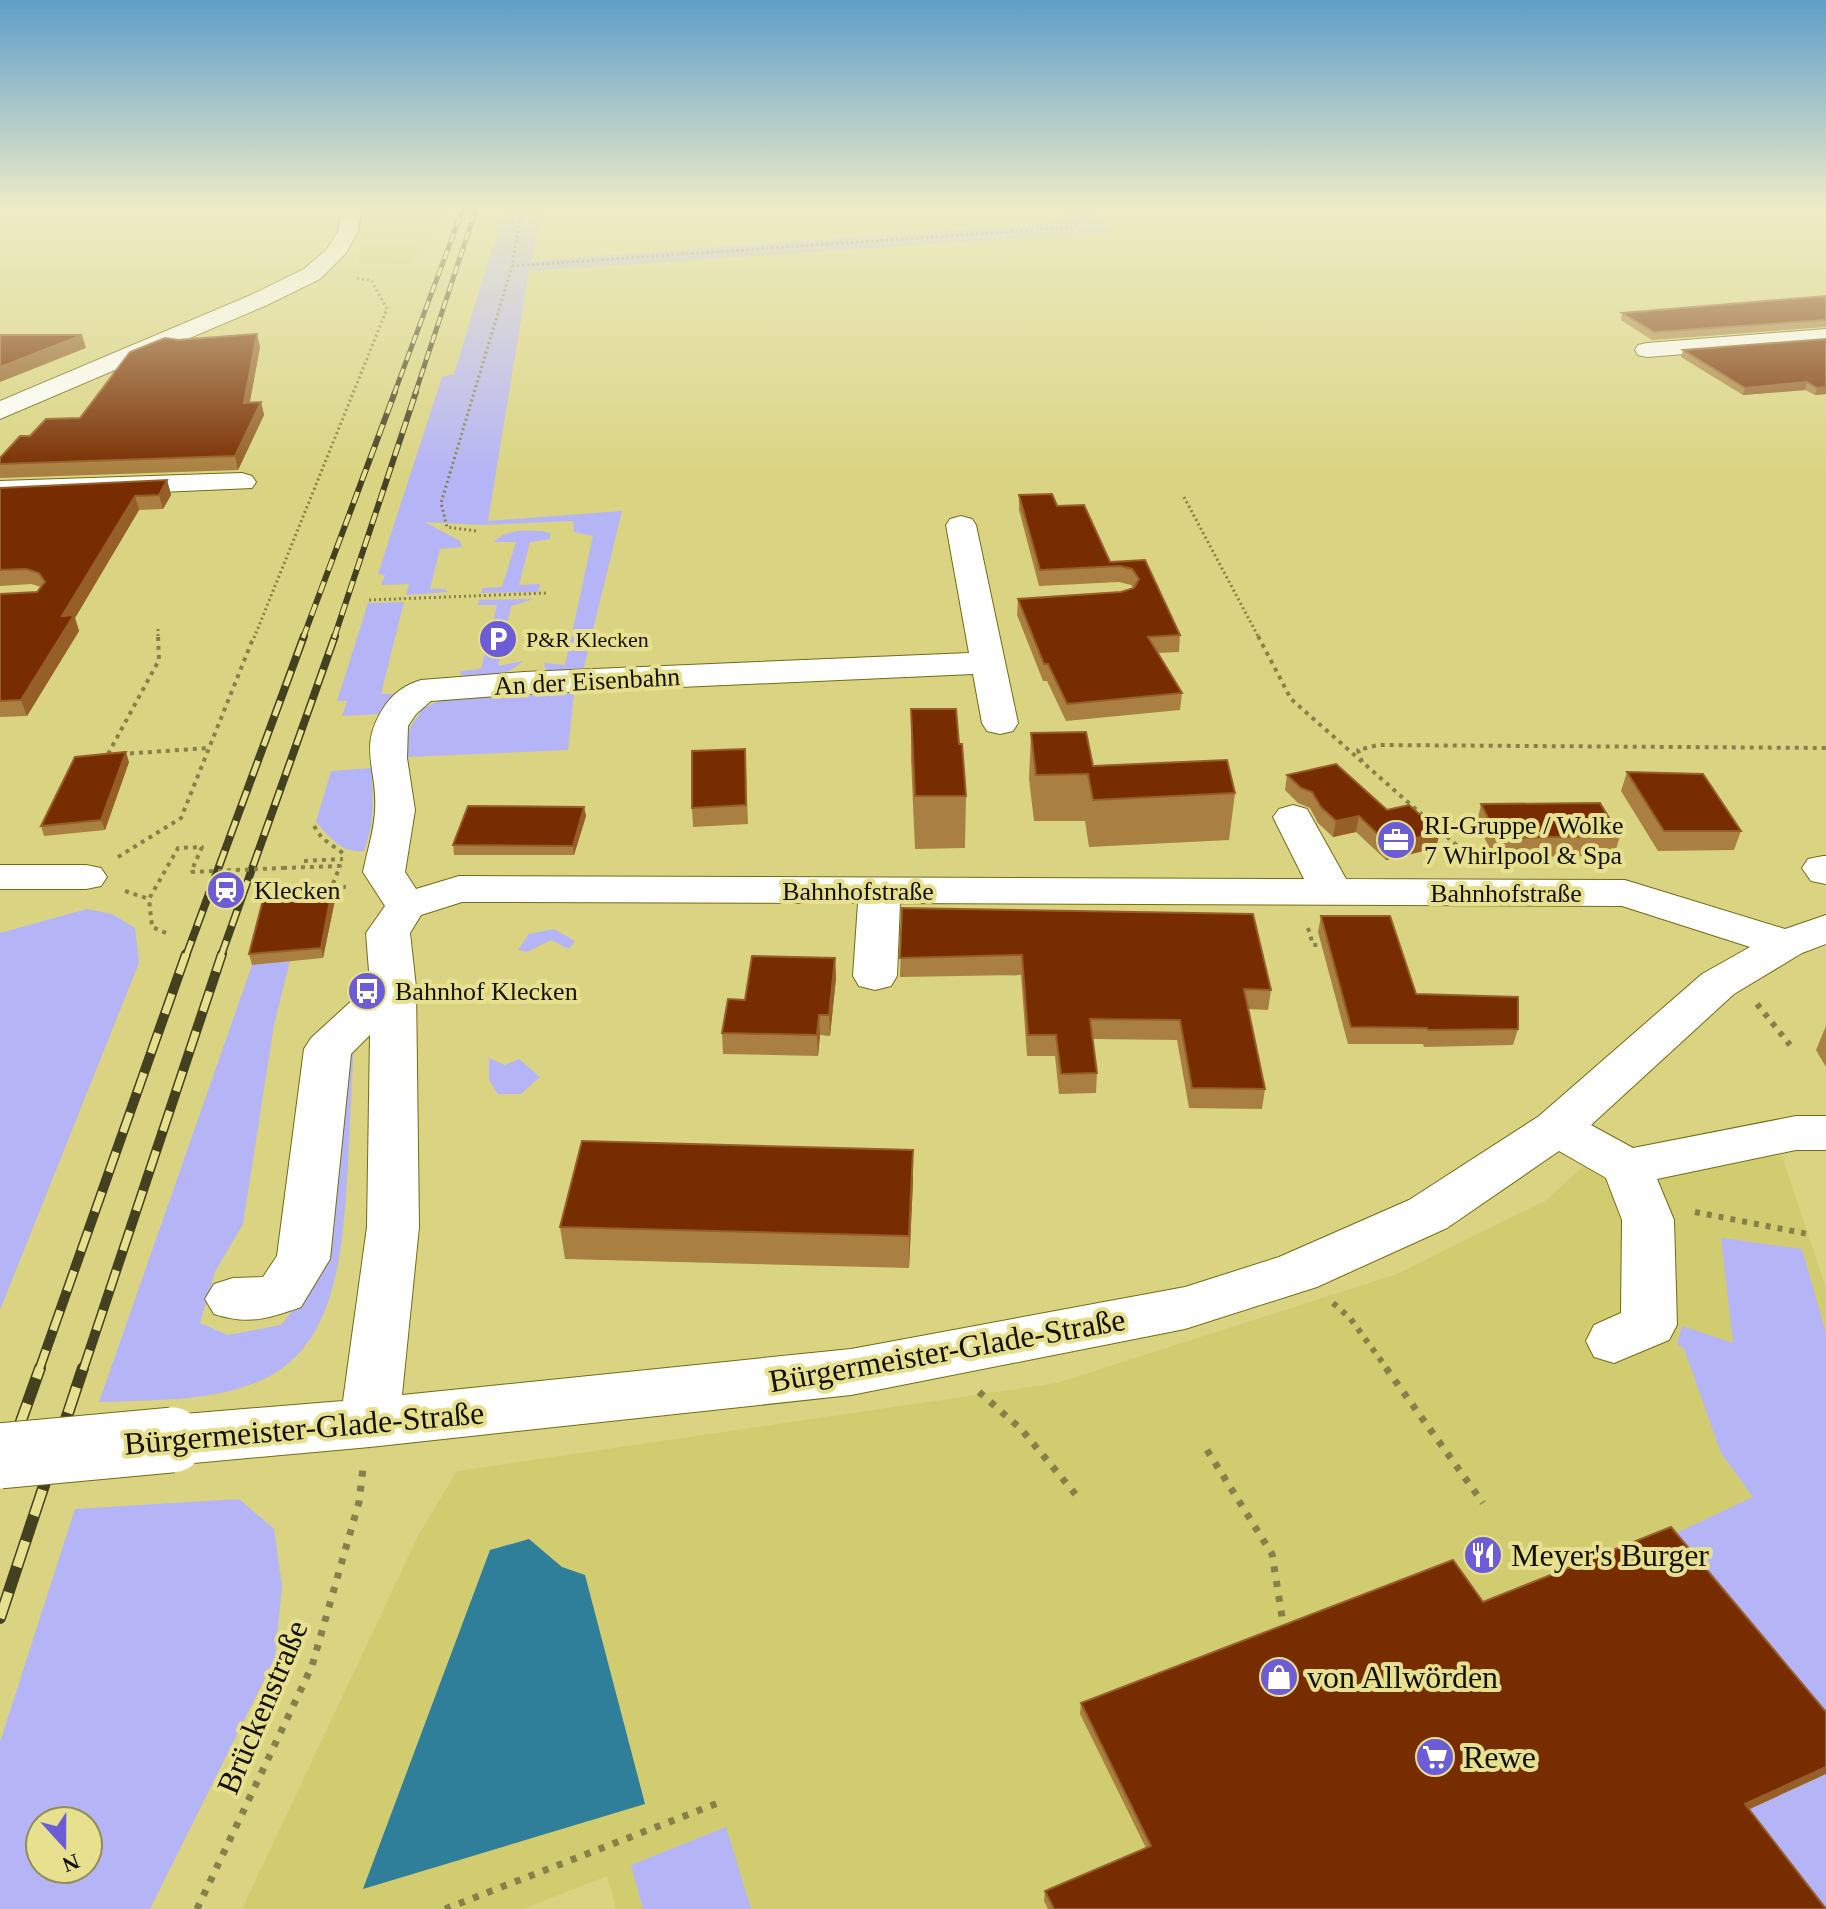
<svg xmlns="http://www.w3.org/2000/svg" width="1826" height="1909" viewBox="0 0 1826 1909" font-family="Georgia,serif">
  <rect width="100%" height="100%" fill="#dad482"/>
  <path fill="#d2cc71" d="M 367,206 L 449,206 L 412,264 L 357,263 Z
    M 1605,1147 L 1782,1156 L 1826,1288 L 1826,1909 L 616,1909 L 607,1876 L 523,1909 L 242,1909 L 418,1536 L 457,1471 L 1057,1383 L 1397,1274 L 1545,1201 Z"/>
  <path fill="#b5b4f6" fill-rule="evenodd" d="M 505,206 L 543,206 L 531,261 L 1055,223 L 1066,216 L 1062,206 L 1093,206 L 1110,232 L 529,271 L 488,521 L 622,511 L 583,671 L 547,672 L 544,663 L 565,665 L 593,536 L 574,532 L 573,521 L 482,525 L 425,522 L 460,541 L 462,547 L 440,549 L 430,589 L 445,589 L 448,592 L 406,595 L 409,584 L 381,585 L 385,575 L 378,574 L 442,377 L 454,374 Z
    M 542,531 L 550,533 L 550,539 L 530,542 L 519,585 L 540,584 L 538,592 L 481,593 L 483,588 L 502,587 L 516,542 L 494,542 C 506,529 525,530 542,531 Z
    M 534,599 L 511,606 L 498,666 L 523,661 C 510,675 479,682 461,675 L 460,671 L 481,669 L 497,605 L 478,605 L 479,600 Z
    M 404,602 L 381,694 L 408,693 L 384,706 L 379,714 L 342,716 L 347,701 L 337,701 L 368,603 Z
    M 575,685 L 568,750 L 408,757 L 406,734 L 423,708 L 447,698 Z
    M 372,768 C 372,803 376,817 364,851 C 340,853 331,838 316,822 L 331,771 Z
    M 87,909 L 112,914 L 135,928 L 139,963 L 0,1310 L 0,933 Z
    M 554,929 L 575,941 L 569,949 L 551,940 L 527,952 L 518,950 L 529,934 Z
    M 290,961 L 274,1025 L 243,1224 L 215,1272 L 200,1323 L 228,1335 L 281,1325 L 296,1306 L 342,1050 L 354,1041 C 352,1082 350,1122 348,1163 C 343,1240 341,1351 255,1383 C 205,1402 151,1400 99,1402 L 252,965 Z
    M 489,1058 L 505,1065 L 519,1059 L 540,1077 L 521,1094 L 498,1094 L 489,1080 Z
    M 1721,1238 L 1802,1249 L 1826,1333 L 1826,1730 L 1666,1538 L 1753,1497 L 1721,1453 L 1684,1349 L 1677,1344 L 1682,1326 L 1733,1343 Z
    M 239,1499 L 274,1529 L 282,1586 L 275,1658 L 150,1909 L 0,1909 L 0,1742 L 75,1509 ZM 88,1821 L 88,1869 L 40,1869 L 40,1821 Z
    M 1826,1774 L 1826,1909 L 1811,1909 L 1739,1814 Z
    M 726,1827 L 751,1909 L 643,1909 L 631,1865 Z"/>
  <path fill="#2f7e9a" d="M 529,1539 L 562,1567 L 585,1575 L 645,1804 L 363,1889 L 490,1550 Z"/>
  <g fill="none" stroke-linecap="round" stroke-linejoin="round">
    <defs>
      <path id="minor" d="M 342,206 L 362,206 L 358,231 L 346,253 L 320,279 L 267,305 L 0,419 L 0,401 L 251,295 L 304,269 L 327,249 L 338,231 Z
        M 1826,329 L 1826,343 L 1647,357 L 1638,355 L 1635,350 L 1638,345 L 1647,343 Z
        M 242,473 L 252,476 L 256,482 L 252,488 L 0,499 L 0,481 Z
        M 961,516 L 972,519 L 976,525 L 1018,723 L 1013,731 L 1000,734 L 987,731 L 982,723 L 973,674 L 524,694 L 431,701 L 416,714 L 408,726 L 407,758 L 415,810 L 405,872 L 416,889 L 459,876 L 1304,879 L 1273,817 L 1279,809 L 1293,805 L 1307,809 L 1346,879 L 1625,880 L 1785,929 L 1826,915 L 1826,944 L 1802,953 L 1734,994 L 1591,1125 L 1633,1148 L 1796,1116 L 1826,1116 L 1826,1150 L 1796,1150 L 1657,1179 L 1674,1220 L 1677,1325 L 1669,1340 L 1614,1363 L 1594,1357 L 1586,1341 L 1594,1325 L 1621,1313 L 1622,1220 L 1606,1178 L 1559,1151 L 1447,1228 L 1317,1287 L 1185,1329 L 851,1395 L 370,1447 L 172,1465 L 151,1458 L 142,1440 L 151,1422 L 172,1415 L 343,1401 L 367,1227 L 370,1035 L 351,1054 L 330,1259 L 301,1307 C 267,1319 249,1325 214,1314 L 205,1299 L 214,1284 L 233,1278 L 263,1277 L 277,1256 L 304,1049 L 311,1038 L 370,984 L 366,933 L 385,906 L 363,872 C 367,852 374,831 375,811 C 378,767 356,747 386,704 C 395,692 407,684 421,680 L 524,672 L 969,653 L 946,525 L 950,519 ZM 462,902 L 858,903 L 853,976 L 859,986 L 875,990 L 891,986 L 897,976 L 900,903 L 1622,906 L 1750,947 L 1702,974 L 1539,1116 L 1409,1200 L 1279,1257 L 1185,1287 L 851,1349 L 402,1395 L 419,1227 L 416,987 L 410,933 L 421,915 Z
        M 1823,856 L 1826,856 L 1826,884 L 1811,881 L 1802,868 L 1808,859 Z
        M 0,865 L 86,865 L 101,868 L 107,877 L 101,886 L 86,889 L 0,889 Z"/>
    </defs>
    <use href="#minor" stroke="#736c13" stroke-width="2"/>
    <path stroke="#86814b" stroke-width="3" stroke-dasharray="2 3" stroke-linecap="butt" d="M 512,266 L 1075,227 L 1081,214 L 1077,206
      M 1184,497 L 1259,638
      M 476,531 L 447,527 L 441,503 L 512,266 L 522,206
      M 369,600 L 548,593
      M 158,629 L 158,638
      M 254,638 L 387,309 L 371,280 L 354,278"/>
    <path stroke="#86814b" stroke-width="4" stroke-dasharray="4 5" stroke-linecap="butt" d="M 1258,636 L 1291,699 L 1470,857
      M 108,754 L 159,660 L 158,636
      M 121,754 L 209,748
      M 1362,762 L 1358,750 L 1378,745 L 1826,748
      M 314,826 L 322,838 L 344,854
      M 118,857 L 181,818 L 254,636
      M 304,861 L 343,859
      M 283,868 L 340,866 L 332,886 L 346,887
      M 125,891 L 149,899
      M 1308,928 L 1313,945 L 1321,945
      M 166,933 L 152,927 L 149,899 L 178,848 L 202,847 L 191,872"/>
    <path stroke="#86814b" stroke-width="6" stroke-dasharray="5 7" stroke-linecap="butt" d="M 1757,1004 L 1790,1045
      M 1695,1212 L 1808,1234
      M 1333,1303 L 1350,1318 L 1388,1370"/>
    <path stroke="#86814b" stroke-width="7" stroke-dasharray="6 9" stroke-linecap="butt" d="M 1386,1368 L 1483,1503
      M 979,1392 L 1021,1429 L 1077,1496
      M 1207,1450 L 1272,1554 L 1284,1629
      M 197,1909 L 312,1666 L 359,1502 L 363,1468
      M 445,1909 L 718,1803"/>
    <use href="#minor" fill="#fff" fill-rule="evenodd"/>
    <defs>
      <path id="rail-far4" d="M 394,394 L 464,206
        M 415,394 L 477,206"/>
      <path id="rail-far3" d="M 303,638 L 395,392
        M 334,638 L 416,392"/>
      <path id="rail-far2" d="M 186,956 L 304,636
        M 221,956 L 335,636"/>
      <path id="rail-far1" d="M 39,1370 L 186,954
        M 83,1370 L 222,954"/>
      <path id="rail" d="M 0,1480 L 40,1368
        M 0,1618 L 83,1368"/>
    </defs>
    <use href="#rail-far4" stroke="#444120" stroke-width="5"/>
    <use href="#rail-far3" stroke="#444120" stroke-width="6"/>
    <use href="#rail-far2" stroke="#444120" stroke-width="8"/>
    <use href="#rail-far1" stroke="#444120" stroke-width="10"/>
    <use href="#rail" stroke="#444120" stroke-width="12"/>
    <use href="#rail-far4" stroke="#e7e18f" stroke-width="3" stroke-dasharray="9" stroke-linecap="butt"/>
    <use href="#rail-far3" stroke="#e7e18f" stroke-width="4" stroke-dasharray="12" stroke-linecap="butt"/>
    <use href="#rail-far2" stroke="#e7e18f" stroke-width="5" stroke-dasharray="16" stroke-linecap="butt"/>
    <use href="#rail-far1" stroke="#e7e18f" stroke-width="7" stroke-dasharray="21" stroke-linecap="butt"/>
    <use href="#rail" stroke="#e7e18f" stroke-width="9" stroke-dasharray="27" stroke-linecap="butt"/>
    <defs>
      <path id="minor-bridge" d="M 0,1456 L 172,1440"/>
    </defs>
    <use href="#minor-bridge" stroke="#736c13" stroke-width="67" stroke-linecap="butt"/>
    <path stroke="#86814b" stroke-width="4" stroke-dasharray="4 5" stroke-linecap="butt" d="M 191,872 L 283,868"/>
    <use href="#minor-bridge" stroke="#fff" stroke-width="65"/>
  </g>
  <path fill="#a98041" d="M 1826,296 L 1826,327 L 1652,340 L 1621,320 L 1622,313 Z
    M 257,334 L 260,347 L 250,402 L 261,402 L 264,415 L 238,470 L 0,478 L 0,458 L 30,436 L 80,418 L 178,340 Z
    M 1826,339 L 1826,394 L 1815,395 L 1805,390 L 1743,395 L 1681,357 L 1683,350 Z
    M 167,480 L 171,495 L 163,509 L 139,510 L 75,618 L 79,631 L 27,716 L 0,717 L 0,594 L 37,592 L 41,587 L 31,584 L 0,586 L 0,488 Z
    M 1019,495 L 1057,506 L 1110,562 L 1145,560 L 1180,635 L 1179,652 L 1157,653 L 1182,693 L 1180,710 L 1066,721 L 1047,681 L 1043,681 L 1017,615 L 1018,599 L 1121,592 L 1133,588 L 1131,585 L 1119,582 L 1039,586 L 1019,510 Z
    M 911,709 L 959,744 L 966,796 L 965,848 L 915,849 L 911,760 Z
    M 1031,733 L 1093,766 L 1235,793 L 1229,840 L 1089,847 L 1085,821 L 1034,821 L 1029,779 Z
    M 129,762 L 105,830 L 44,836 L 41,826 Z
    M 746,768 L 748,824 L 693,827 L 692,808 Z
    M 1627,772 L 1741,831 L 1734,850 L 1658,851 L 1621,791 Z
    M 1287,775 L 1387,810 L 1436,848 L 1386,860 L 1356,832 L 1333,837 L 1318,823 L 1310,808 L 1298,803 L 1285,790 Z
    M 1481,804 L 1620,836 L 1614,856 L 1494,857 L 1477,823 Z
    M 584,807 L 586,816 L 574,855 L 454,855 L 453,845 Z
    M 332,890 L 335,900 L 323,958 L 252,965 L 249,954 Z
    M 902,908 L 1271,990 L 1268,1010 L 1248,1009 L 1265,1089 L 1262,1109 L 1189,1108 L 1177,1040 L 1092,1039 L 1097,1073 L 1096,1093 L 1059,1094 L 1055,1056 L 1027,1056 L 1021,975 L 900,977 Z
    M 1321,916 L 1416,994 L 1518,1029 L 1513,1045 L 1424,1047 L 1423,1044 L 1348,1044 L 1318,932 Z
    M 835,958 L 836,978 L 830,1036 L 820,1035 L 818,1056 L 723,1054 L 722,1033 L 745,1000 Z
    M 1826,1026 L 1826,1067 L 1816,1050 Z
    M 913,1181 L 909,1268 L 565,1259 L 560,1227 Z
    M 1483,1602 L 1750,1810 L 1826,1909 L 1048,1909 L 1044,1901 L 1045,1891 L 1146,1848 L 1080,1714 L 1081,1703 Z"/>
  <path fill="#955f27" d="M 257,334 L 260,347 L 247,416 L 244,403 Z
    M 82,335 L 86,348 L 0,382 L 0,367 Z
    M 1807,382 L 1805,390 L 1743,395 L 1745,388 Z
    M 1826,387 L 1826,394 L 1815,395 L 1817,388 Z
    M 261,402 L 264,415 L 238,470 L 235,456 Z
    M 167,480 L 171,495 L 163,509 L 159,495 Z
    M 135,496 L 139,510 L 75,618 L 79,631 L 27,716 L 21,700 L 62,616 Z
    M 126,752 L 129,762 L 105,830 L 101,820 Z
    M 584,807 L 586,816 L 574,855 L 573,846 Z
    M 1359,816 L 1356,832 L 1333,837 L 1336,821 Z
    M 1440,832 L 1436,848 L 1386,860 L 1389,845 Z
    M 332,890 L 335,900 L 323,958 L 321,948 Z
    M 835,958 L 836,978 L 830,1036 L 829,1015 Z
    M 819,1015 L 820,1035 L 818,1056 L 817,1035 Z
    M 913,1150 L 913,1181 L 909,1268 L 909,1236 Z
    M 1826,1767 L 1826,1774 L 1739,1814 L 1745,1804 Z"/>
  <path fill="#782d00" stroke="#955f27" stroke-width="2" d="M 1826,296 L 1826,320 L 1654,332 L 1622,313 Z
    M 257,334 L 244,403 L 261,402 L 235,456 L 0,464 L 0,458 L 20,436 L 30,436 L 46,419 L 80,418 L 130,352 L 165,338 L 178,340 Z
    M 0,335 L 82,335 L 0,367 Z
    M 1826,339 L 1826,387 L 1817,388 L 1807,382 L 1745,388 L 1683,350 Z
    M 167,480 L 159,495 L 135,496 L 62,616 L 74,615 L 21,700 L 0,701 L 0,594 L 37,592 L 45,582 L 39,573 L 26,569 L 0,570 L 0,488 Z
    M 1052,494 L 1057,506 L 1084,505 L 1110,562 L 1145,560 L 1180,635 L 1148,637 L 1182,693 L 1067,704 L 1048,664 L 1044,664 L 1018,599 L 1121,592 L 1134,588 L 1139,579 L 1132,569 L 1120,566 L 1040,570 L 1019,495 Z
    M 911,709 L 956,709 L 959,744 L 962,744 L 966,796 L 915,796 Z
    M 1086,732 L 1093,766 L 1227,760 L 1235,793 L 1093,800 L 1088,774 L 1036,775 L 1031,733 Z
    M 745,749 L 746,805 L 692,808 L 692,751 Z
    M 126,752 L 101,820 L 41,826 L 75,757 Z
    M 1336,764 L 1387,810 L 1409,805 L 1440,832 L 1389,845 L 1359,816 L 1336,821 L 1321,807 L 1312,792 L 1301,788 L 1287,775 Z
    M 1627,772 L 1703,774 L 1741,831 L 1664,831 Z
    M 1600,803 L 1620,836 L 1498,838 L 1481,804 Z
    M 468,806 L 584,807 L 573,846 L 453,845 Z
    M 332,890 L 321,948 L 249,954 L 264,896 Z
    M 902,908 L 1253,914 L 1271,990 L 1244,989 L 1265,1089 L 1192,1088 L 1180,1020 L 1090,1019 L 1097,1073 L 1061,1074 L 1056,1035 L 1028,1035 L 1022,955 L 900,958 Z
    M 1321,916 L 1390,916 L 1416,994 L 1518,997 L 1518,1029 L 1428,1030 L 1427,1028 L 1351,1027 Z
    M 752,956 L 835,958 L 829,1015 L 819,1015 L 817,1035 L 722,1033 L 728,999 L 745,1000 Z
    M 582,1141 L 913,1150 L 909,1236 L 560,1227 Z
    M 1671,1527 L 1826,1712 L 1826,1767 L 1745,1804 L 1826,1909 L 1054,1909 L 1045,1891 L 1151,1846 L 1081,1703 L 1453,1560 L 1483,1602 Z"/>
  <linearGradient id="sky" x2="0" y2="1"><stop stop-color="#5e9ec9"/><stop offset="0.44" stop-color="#eeecc7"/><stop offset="1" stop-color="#eeecc7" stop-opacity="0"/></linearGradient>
  <rect width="1826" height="473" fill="url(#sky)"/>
  <defs>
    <symbol id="parking-disc" viewBox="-11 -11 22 22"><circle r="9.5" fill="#6c5cd6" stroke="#e7e18f"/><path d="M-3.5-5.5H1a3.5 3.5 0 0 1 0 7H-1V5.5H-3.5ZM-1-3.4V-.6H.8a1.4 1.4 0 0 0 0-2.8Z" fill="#fff"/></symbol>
    <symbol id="office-disc" viewBox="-11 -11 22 22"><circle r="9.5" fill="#6c5cd6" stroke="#e7e18f"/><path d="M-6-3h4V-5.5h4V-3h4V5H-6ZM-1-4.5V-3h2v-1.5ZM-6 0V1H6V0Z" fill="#fff"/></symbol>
    <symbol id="station-disc" viewBox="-11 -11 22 22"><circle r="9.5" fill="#6c5cd6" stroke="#e7e18f"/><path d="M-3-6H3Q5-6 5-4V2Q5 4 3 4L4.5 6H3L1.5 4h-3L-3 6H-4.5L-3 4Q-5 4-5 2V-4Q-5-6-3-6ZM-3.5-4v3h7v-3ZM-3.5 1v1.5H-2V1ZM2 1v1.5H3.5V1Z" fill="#fff"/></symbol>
    <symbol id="bus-disc" viewBox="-11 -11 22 22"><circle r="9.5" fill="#6c5cd6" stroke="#e7e18f"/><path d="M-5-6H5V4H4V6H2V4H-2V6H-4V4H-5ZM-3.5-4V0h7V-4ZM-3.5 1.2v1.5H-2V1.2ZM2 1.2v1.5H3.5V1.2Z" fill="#fff"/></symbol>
    <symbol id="restaurant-disc" viewBox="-11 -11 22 22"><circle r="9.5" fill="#6c5cd6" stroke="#e7e18f"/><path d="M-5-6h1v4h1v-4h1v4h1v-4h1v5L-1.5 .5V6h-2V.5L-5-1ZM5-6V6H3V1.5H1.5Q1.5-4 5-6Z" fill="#fff"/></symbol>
    <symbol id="shop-disc" viewBox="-11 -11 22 22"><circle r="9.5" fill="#6c5cd6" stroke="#e7e18f"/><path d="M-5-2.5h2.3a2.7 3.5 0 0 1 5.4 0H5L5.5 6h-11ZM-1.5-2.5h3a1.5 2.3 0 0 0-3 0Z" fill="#fff"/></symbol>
    <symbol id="supermarket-disc" viewBox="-11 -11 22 22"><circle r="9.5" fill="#6c5cd6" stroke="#e7e18f"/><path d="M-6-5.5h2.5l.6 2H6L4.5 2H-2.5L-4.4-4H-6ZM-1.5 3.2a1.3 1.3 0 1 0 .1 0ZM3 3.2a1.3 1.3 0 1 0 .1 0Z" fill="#fff"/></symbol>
  </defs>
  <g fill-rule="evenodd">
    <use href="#parking-disc" x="476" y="617" width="44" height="44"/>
    <use href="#office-disc" x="1374" y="818" width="44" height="44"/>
    <use href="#station-disc" x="204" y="868" width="44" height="44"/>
    <use href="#bus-disc" x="345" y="969" width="44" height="44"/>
    <use href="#restaurant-disc" x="1461" y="1533" width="44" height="44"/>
    <use href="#shop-disc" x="1257" y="1655" width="44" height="44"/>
    <use href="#supermarket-disc" x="1413" y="1735" width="44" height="44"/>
  </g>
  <g text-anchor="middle" stroke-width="8" stroke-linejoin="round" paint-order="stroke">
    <g font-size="22" fill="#141100" stroke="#e7e18f" text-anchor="start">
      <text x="526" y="647">P&amp;R Klecken</text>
    </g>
    <g font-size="26" fill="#141100" stroke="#e7e18f">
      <text transform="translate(587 681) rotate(-3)" y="9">An der Eisenbahn</text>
      <text x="858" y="900">Bahnhofstraße</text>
      <text x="1506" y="902">Bahnhofstraße</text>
    </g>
    <g font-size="26" fill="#141100" stroke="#e7e18f" text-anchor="start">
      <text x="1424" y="834">RI-Gruppe / Wolke<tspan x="1424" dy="30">7 Whirlpool &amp; Spa</tspan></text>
      <text x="254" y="899">Klecken</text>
      <text x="395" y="1000">Bahnhof Klecken</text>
    </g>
    <g font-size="32" fill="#141100" stroke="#e7e18f">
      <text transform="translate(947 1350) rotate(-10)" y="11">Bürgermeister-Glade-Straße</text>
      <text transform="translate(304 1428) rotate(-5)" y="11">Bürgermeister-Glade-Straße</text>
      <text transform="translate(262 1707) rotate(-67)" y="11">Brückenstraße</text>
    </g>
    <g font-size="32" fill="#141100" stroke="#e7e18f" text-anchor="start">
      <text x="1511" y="1566">Meyer's Burger</text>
      <text x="1307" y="1688">von Allwörden</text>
      <text x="1463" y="1768">Rewe</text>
    </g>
  </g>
  <g transform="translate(64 1845) rotate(159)"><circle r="38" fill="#e7e18f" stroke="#938e56" stroke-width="2"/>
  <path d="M0-6L14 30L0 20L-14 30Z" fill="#6c5cd6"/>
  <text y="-12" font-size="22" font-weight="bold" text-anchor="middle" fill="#141100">N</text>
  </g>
</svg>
